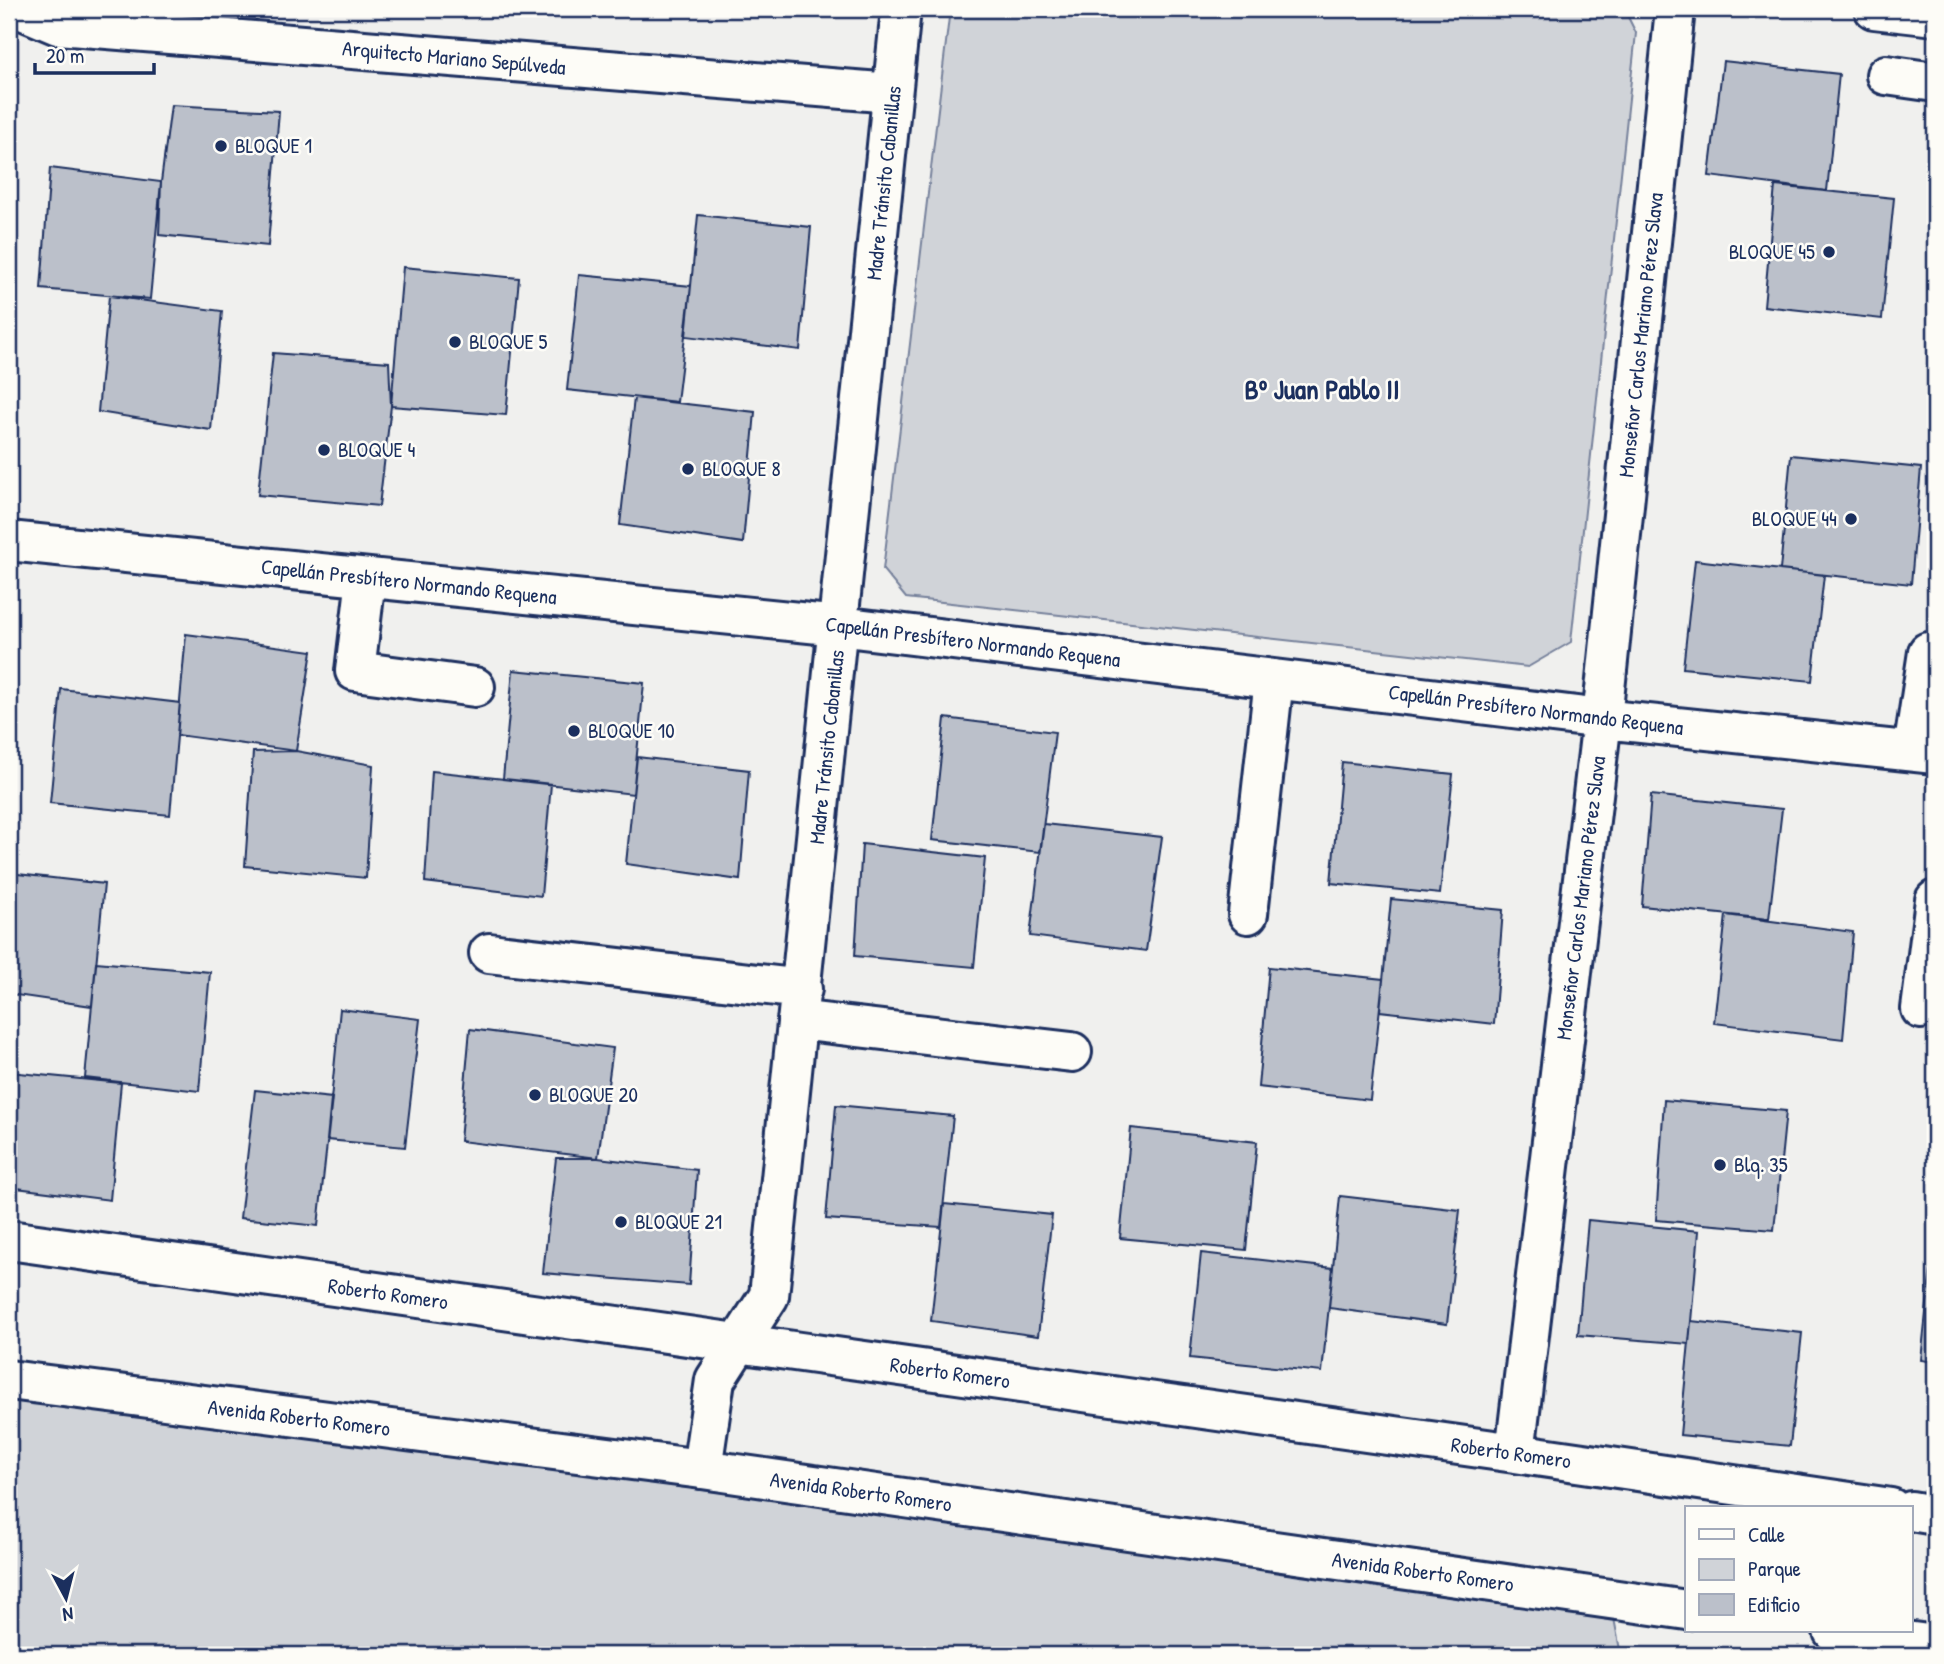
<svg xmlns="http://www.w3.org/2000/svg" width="1944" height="1664" viewBox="0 0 1944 1664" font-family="'Patrick Hand',sans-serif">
  <rect width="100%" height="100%" fill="#f0f0ee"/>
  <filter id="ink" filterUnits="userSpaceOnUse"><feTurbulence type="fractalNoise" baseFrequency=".0143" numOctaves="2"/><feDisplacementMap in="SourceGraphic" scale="14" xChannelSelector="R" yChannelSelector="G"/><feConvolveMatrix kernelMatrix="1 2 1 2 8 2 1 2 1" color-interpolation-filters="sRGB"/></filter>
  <g filter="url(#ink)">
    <path fill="#d0d3d8" stroke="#76819b" stroke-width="2" d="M 950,9 L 1624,9 L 1636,33 L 1571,642 L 1528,667 L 906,598 L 883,570 Z
      M 9,1396 L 1613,1613 L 1621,1655 L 9,1655 Z"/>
    <path fill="#bbc0ca" stroke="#1b2f5e" stroke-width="2" d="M 1723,61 L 1839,74 L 1827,191 L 1709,176 Z
      M 171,105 L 279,111 L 268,246 L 159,235 L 161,182 Z
      M 50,168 L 161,182 L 150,299 L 41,289 Z
      M 1775,186 L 1894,198 L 1882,319 L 1764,306 Z
      M 698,215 L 811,227 L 800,350 L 686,336 Z
      M 403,267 L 519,278 L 506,415 L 391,406 Z
      M 579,275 L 691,286 L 677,402 L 567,390 Z
      M 109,296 L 222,311 L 211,430 L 98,412 Z
      M 273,353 L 389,362 L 391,406 L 379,506 L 258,495 Z
      M 634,398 L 755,412 L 743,543 L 620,525 Z
      M 1791,455 L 1921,468 L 1911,584 L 1780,570 Z
      M 1695,560 L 1824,575 L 1812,681 L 1683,668 Z
      M 186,634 L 312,651 L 296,751 L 177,735 Z
      M 513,670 L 644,683 L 633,794 L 503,779 Z
      M 61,689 L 180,703 L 170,815 L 50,803 Z
      M 945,718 L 1055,732 L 1040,852 L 932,840 Z
      M 296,751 L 373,765 L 366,878 L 245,866 L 253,752 Z
      M 637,757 L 749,770 L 740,880 L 626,864 Z
      M 1342,762 L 1453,774 L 1440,894 L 1331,883 Z
      M 432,771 L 551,784 L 541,896 L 425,882 Z
      M 1651,795 L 1782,809 L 1769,919 L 1642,906 Z
      M 1044,824 L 1162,837 L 1146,951 L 1030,936 Z
      M 862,844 L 985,858 L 974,967 L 855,956 Z
      M 9,873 L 104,884 L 92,1006 L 9,994 Z
      M 1391,899 L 1503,910 L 1494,1024 L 1380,1011 Z
      M 1726,915 L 1853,932 L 1843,1039 L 1714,1023 Z
      M 96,962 L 210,972 L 199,1091 L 85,1078 Z
      M 1269,967 L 1383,979 L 1370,1100 L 1258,1087 Z
      M 340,1009 L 420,1019 L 405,1147 L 327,1140 Z
      M 470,1029 L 613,1048 L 598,1158 L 460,1141 Z
      M 9,1072 L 121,1083 L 110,1200 L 9,1187 Z
      M 255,1090 L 332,1098 L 318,1226 L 240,1218 Z
      M 1664,1100 L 1786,1111 L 1774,1230 L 1656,1220 Z
      M 836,1105 L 953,1116 L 941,1227 L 826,1219 Z
      M 1131,1128 L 1257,1142 L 1246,1250 L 1120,1238 Z
      M 556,1158 L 598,1158 L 697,1170 L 689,1285 L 543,1273 Z
      M 1340,1196 L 1460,1210 L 1447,1324 L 1329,1308 Z
      M 944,1204 L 1052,1215 L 1038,1336 L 931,1321 Z
      M 1588,1220 L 1699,1231 L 1689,1344 L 1578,1335 Z
      M 1934,1238 L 1935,1238 L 1935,1362 L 1921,1360 Z
      M 1201,1253 L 1333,1268 L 1322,1372 L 1190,1358 Z
      M 1691,1321 L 1802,1333 L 1790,1446 L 1680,1435 Z"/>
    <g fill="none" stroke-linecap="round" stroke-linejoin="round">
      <defs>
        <path id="street" d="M 20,9 L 58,25 L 892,93
          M 1874,9 L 1935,16
          M 1886,75 L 1935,82
          M 9,541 L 839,626 L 1602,719 L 1935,754
          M 366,578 L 355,671 L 475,687
          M 1913,751 L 1928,652 L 1935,653
          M 1248,914 L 1274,679
          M 489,953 L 802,989
          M 1921,1009 L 1935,900
          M 797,1020 L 1072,1052
          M 9,1240 L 1515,1453 L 1891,1508
          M 1515,1453 L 1602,719 L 1675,9
          M 702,1469 L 715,1380 L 769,1296 L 901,9
          M 1911,1511 L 1935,1515"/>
        <path id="secondary" d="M 9,1380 L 702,1469 L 1687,1610
          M 1833,1631 L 1935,1645"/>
      </defs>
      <use href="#street" stroke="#1b2f5e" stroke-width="44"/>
      <use href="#secondary" stroke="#1b2f5e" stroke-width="44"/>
      <use href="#street" stroke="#fdfcf7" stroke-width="38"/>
      <use href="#secondary" stroke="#fdfcf7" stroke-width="38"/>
    </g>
  </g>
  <g fill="#1b2f5e" stroke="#fdfcf7" stroke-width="2.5">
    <circle cx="221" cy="146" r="7"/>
    <circle cx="1829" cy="252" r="7"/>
    <circle cx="455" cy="342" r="7"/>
    <circle cx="324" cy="450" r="7"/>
    <circle cx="688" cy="469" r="7"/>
    <circle cx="1851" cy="519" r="7"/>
    <circle cx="574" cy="731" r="7"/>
    <circle cx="535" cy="1095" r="7"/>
    <circle cx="1720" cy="1165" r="7"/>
    <circle cx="621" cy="1222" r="7"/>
  </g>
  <g text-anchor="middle" stroke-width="5" stroke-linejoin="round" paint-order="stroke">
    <g font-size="21" fill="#1b2f5e" stroke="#fdfcf7">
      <text transform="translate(454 58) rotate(5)" y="7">Arquitecto Mariano Sepúlveda</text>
      <text transform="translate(884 183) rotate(-84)" y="7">Madre Tránsito Cabanillas</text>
      <text transform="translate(1641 335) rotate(-84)" y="7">Monseñor Carlos Mariano Pérez Slava</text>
      <text transform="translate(409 582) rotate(6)" y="7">Capellán Presbítero Normando Requena</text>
      <text transform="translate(973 642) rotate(7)" y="7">Capellán Presbítero Normando Requena</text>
      <text transform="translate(1536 710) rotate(7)" y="7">Capellán Presbítero Normando Requena</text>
      <text transform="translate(827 747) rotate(-84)" y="7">Madre Tránsito Cabanillas</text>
      <text transform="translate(1581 898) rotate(-83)" y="7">Monseñor Carlos Mariano Pérez Slava</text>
      <text transform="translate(388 1294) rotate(8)" y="7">Roberto Romero</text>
      <text transform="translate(950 1373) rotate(8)" y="7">Roberto Romero</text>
      <text transform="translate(299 1418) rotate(7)" y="7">Avenida Roberto Romero</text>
      <text transform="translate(1511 1453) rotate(8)" y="7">Roberto Romero</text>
      <text transform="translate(861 1492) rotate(8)" y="7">Avenida Roberto Romero</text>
      <text transform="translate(1423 1572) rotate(8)" y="7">Avenida Roberto Romero</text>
    </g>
    <g font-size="21" fill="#1b2f5e" stroke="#fdfcf7" text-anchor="start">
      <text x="235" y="153">BLOQUE 1</text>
      <text x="1815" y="259" text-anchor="end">BLOQUE 45</text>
      <text x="469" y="349">BLOQUE 5</text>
      <text x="338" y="457">BLOQUE 4</text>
      <text x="702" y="476">BLOQUE 8</text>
      <text x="1837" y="526" text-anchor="end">BLOQUE 44</text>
      <text x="588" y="738">BLOQUE 10</text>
      <text x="549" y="1102">BLOQUE 20</text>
      <text x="1734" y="1172">Blq. 35</text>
      <text x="635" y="1229">BLOQUE 21</text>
    </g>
    <g font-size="28" font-weight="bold" fill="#1b2f5e" stroke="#fdfcf7">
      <text x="1322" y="399">Bº Juan Pablo II</text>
    </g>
  </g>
  <rect width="1944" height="1664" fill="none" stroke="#fdfcf7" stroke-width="35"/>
  <rect x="18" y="18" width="1909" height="1629" fill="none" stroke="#1b2f5e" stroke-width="2.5" filter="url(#ink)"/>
  <rect x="1685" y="1506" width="228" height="126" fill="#fdfcf7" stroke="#a3aaba" stroke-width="2"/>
  <rect x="1699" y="1529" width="35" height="10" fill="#fdfcf7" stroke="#a3aaba" stroke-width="2"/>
  <text x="1748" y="1542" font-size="21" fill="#1b2f5e">Calle</text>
  <rect x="1699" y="1559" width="35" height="21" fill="#d0d3d8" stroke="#a3aaba" stroke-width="2"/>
  <text x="1748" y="1576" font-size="21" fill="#1b2f5e">Parque</text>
  <rect x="1699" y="1594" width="35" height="21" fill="#bbc0ca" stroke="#a3aaba" stroke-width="2"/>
  <text x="1748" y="1612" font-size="21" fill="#1b2f5e">Edificio</text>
  <g transform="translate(66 1598) rotate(173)" stroke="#fdfcf7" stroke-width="5" paint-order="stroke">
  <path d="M0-5L12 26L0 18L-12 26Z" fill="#1b2f5e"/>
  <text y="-10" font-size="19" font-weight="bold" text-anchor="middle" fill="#1b2f5e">N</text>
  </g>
  <path d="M35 63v10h119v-10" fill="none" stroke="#1b2f5e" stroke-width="3.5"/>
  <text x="46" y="63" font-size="21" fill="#1b2f5e" stroke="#fdfcf7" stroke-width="5" paint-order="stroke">20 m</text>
</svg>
